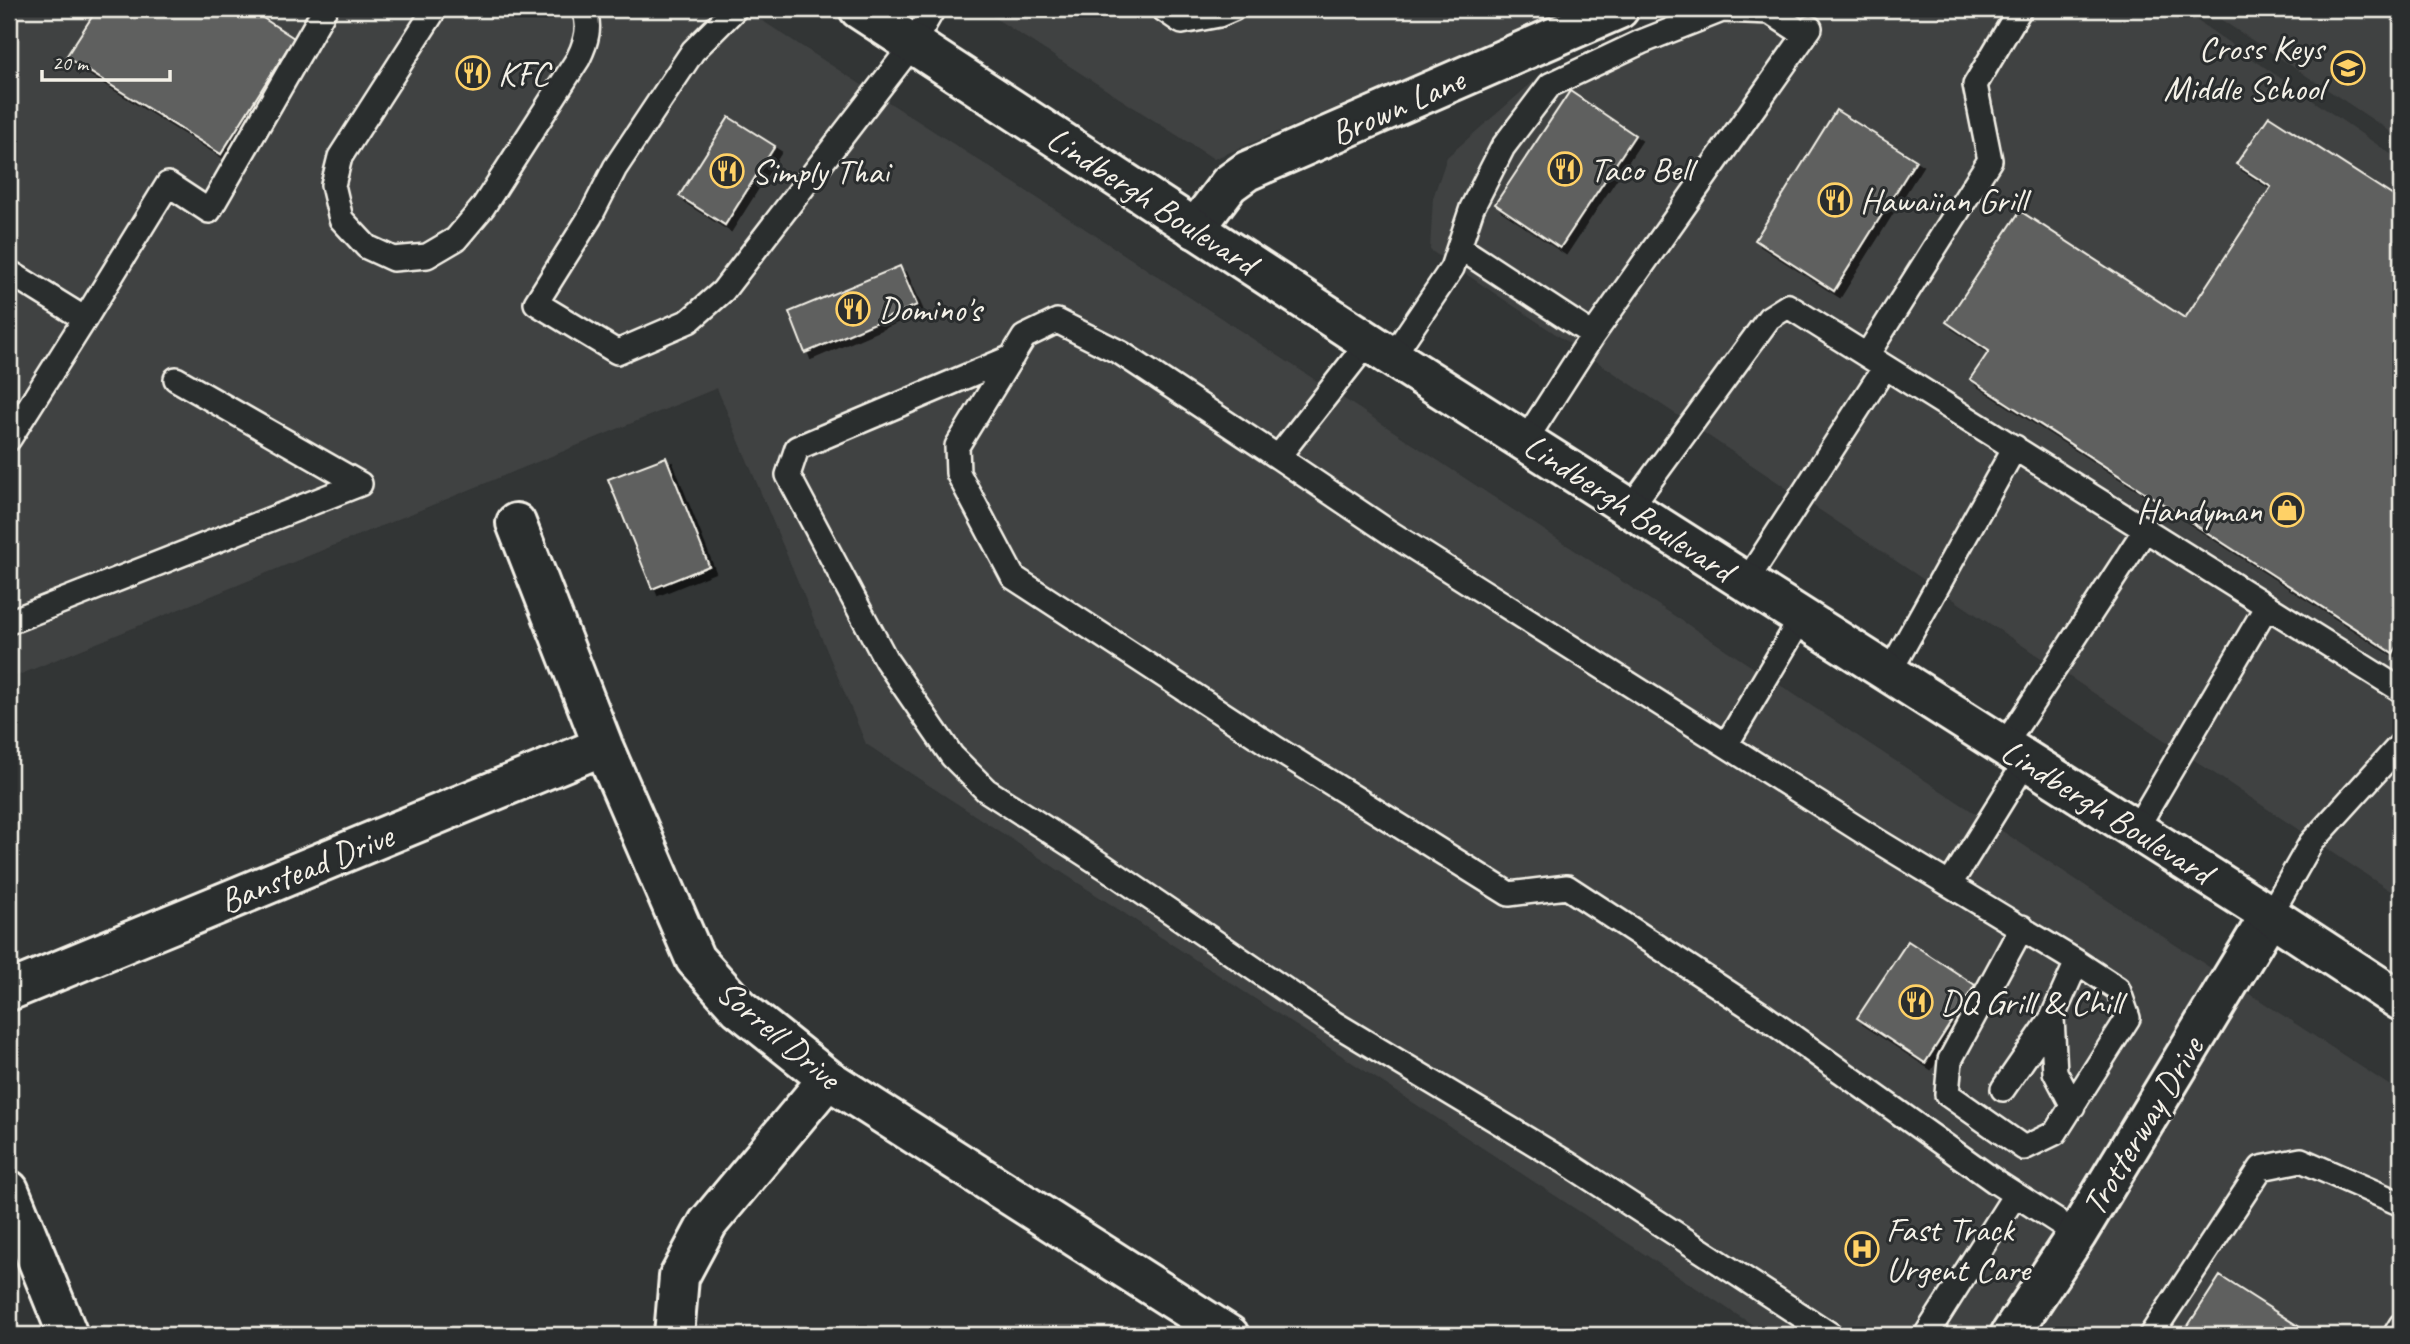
<svg xmlns="http://www.w3.org/2000/svg" width="2410" height="1344" viewBox="0 0 2410 1344" font-family="Caveat,sans-serif">
  <defs>
    <filter id="shadow"><feDropShadow dx="6" dy="6" stdDeviation="0" flood-color="#0009"/></filter>
  </defs>
  <rect width="100%" height="100%" fill="#323535"/>
  <filter id="ink" filterUnits="userSpaceOnUse"><feTurbulence type="fractalNoise" baseFrequency=".0143" numOctaves="2"/><feDisplacementMap in="SourceGraphic" scale="14" xChannelSelector="R" yChannelSelector="G"/><feConvolveMatrix kernelMatrix="1 2 1 2 8 2 1 2 1" color-interpolation-filters="sRGB"/></filter>
  <g filter="url(#ink)">
    <path fill="#404242" d="M 9,9 L 744,9 L 1093,234 L 2401,1093 L 2401,1335 L 1768,1335 L 866,744 L 717,388 L 9,679 Z
      M 981,9 L 1571,9 L 1214,159 Z
      M 1689,9 L 2180,9 L 2401,161 L 2401,898 L 1430,250 L 1433,198 L 1447,157 L 1541,75 Z
      M 2205,9 L 2401,9 L 2401,140 L 2384,127 Z"/>
    <path fill="#5f605f" stroke="#f4f1e8" stroke-width="2" filter="url(#shadow)" d="M 97,9 L 249,9 L 294,38 L 221,154 L 66,57 Z
      M 1570,91 L 1635,135 L 1560,248 L 1495,204 Z
      M 1836,110 L 1916,160 L 1834,291 L 1755,240 Z
      M 2269,116 L 2401,201 L 2401,641 L 2393,653 L 1970,379 L 1989,351 L 1946,322 L 2020,211 L 2185,318 L 2271,187 L 2236,164 Z
      M 729,117 L 775,146 L 725,225 L 679,196 Z
      M 900,266 L 917,305 L 805,353 L 789,312 Z
      M 666,457 L 709,566 L 652,589 L 608,479 Z
      M 1908,941 L 1975,985 L 1925,1063 L 1857,1018 Z
      M 2220,1276 L 2312,1335 L 2182,1335 Z"/>
    <g fill="none" stroke-linecap="round" stroke-linejoin="round">
      <defs>
        <path id="service" d="M 435,9 L 340,157 L 333,185 L 341,219 L 367,247 L 393,259 L 427,256 L 456,239 L 483,207 L 578,59 C 586,43 592,25 583,9
          M 735,9 L 693,51 L 615,168 L 590,217 L 536,303 L 617,352 L 689,321 L 723,291 L 913,44 L 933,9
          M 1163,9 L 1182,22 L 1219,15 L 1233,9
          M 1459,247 L 1593,335
          M 9,272 L 85,319 L 168,184 L 209,211 L 325,9
          M 1369,341 L 1278,457 L 1121,353 L 1057,321 L 1024,337 L 957,446 L 958,473 L 1013,577 L 1275,748 L 1509,894 L 1567,887 L 1761,1014 L 1996,1182 L 2077,1234
          M 1867,355 L 1990,160 L 1975,85 L 2020,9
          M 1012,357 L 797,448 L 788,475 L 886,660 L 952,756 L 986,790 L 1105,867 L 1334,1023 L 1567,1163 L 1831,1335
          M 1392,357 L 1452,268 L 1472,208 L 1503,147 L 1550,85 L 1641,42 L 1722,10 L 1770,12 L 1805,35
          M 176,379 L 360,484
          M 9,439 L 85,319
          M 1525,441 L 1593,335 L 1810,28
          M 1278,457 L 1389,532 L 1876,840 L 2077,962 L 2118,989 L 2128,1018 L 2055,1133 L 2024,1148 L 1947,1094 L 1950,1060 L 2022,927
          M 1630,508 L 1769,318 L 1788,306 L 2401,690
          M 1746,582 L 1885,367
          M 9,622 L 360,484
          M 1889,673 L 2015,447
          M 1726,745 L 1802,617
          M 2004,746 L 2145,530
          M 2136,829 L 2267,606
          M 1950,884 L 2027,760
          M 2270,915 L 2311,843 L 2401,744
          M 2003,1089 L 2052,1018
          M 2073,1106 L 2055,1072 L 2052,1018 L 2077,962
          M 1926,1335 L 2015,1195
          M 2151,1335 L 2261,1168 L 2301,1160 L 2401,1204
          M 2395,1335 L 2401,1325"/>
        <path id="minor" d="M 1195,229 L 1229,184 L 1247,171 L 1619,9
          M 516,523 L 603,746 L 695,959 L 739,1008 L 828,1079 L 1229,1335
          M 9,991 L 603,746
          M 9,1190 L 68,1335
          M 674,1335 L 679,1277 L 708,1223 L 828,1079
          M 2010,1335 L 2077,1234 L 2270,915"/>
        <path id="primary" d="M 859,9 L 1392,357 L 2270,915 L 2401,1001"/>
      </defs>
      <use href="#service" stroke="#f4f1e8" stroke-width="28"/>
      <use href="#minor" stroke="#f4f1e8" stroke-width="44"/>
      <use href="#primary" stroke="#f4f1e8" stroke-width="44"/>
      <use href="#service" stroke="#2a2d2e" stroke-width="23"/>
      <use href="#minor" stroke="#2a2d2e" stroke-width="38"/>
      <use href="#primary" stroke="#2a2d2e" stroke-width="38"/>
    </g>
  </g>
  <defs>
    <symbol id="school-ring" viewBox="-11 -11 22 22"><circle r="9.5" fill="#2a2d2e" stroke="#ffd166" stroke-width="1.5"/><path d="M0-5L7-2L0 1L-7-2ZM-4 1L0 2.5L4 1V4Q0 6-4 4Z" fill="#ffd166"/></symbol>
    <symbol id="restaurant-ring" viewBox="-11 -11 22 22"><circle r="9.5" fill="#2a2d2e" stroke="#ffd166" stroke-width="1.5"/><path d="M-5-6h1v4h1v-4h1v4h1v-4h1v5L-1.5 .5V6h-2V.5L-5-1ZM5-6V6H3V1.5H1.5Q1.5-4 5-6Z" fill="#ffd166"/></symbol>
    <symbol id="shop-ring" viewBox="-11 -11 22 22"><circle r="9.5" fill="#2a2d2e" stroke="#ffd166" stroke-width="1.5"/><path d="M-5-2.5h2.3a2.7 3.5 0 0 1 5.4 0H5L5.5 6h-11ZM-1.5-2.5h3a1.5 2.3 0 0 0-3 0Z" fill="#ffd166"/></symbol>
    <symbol id="hospital-ring" viewBox="-11 -11 22 22"><circle r="9.5" fill="#2a2d2e" stroke="#ffd166" stroke-width="1.5"/><path d="M-5-5h3v3.5h4V-5h3V5h-3V1.5h-4V5h-3Z" fill="#ffd166"/></symbol>
  </defs>
  <g fill-rule="evenodd">
    <use href="#school-ring" x="2329" y="49" width="38" height="38"/>
    <use href="#restaurant-ring" x="454" y="54" width="38" height="38"/>
    <use href="#restaurant-ring" x="1546" y="150" width="38" height="38"/>
    <use href="#restaurant-ring" x="708" y="152" width="38" height="38"/>
    <use href="#restaurant-ring" x="1816" y="181" width="38" height="38"/>
    <use href="#restaurant-ring" x="834" y="290" width="38" height="38"/>
    <use href="#shop-ring" x="2268" y="491" width="38" height="38"/>
    <use href="#restaurant-ring" x="1897" y="983" width="38" height="38"/>
    <use href="#hospital-ring" x="1843" y="1230" width="38" height="38"/>
  </g>
  <g text-anchor="middle" stroke-width="6" stroke-linejoin="round" paint-order="stroke">
    <g font-size="35" fill="#f4f1e8" stroke="#2a2d2e" text-anchor="start">
      <text x="2324" y="60" text-anchor="end">Cross Keys<tspan x="2324" dy="40">Middle School</tspan></text>
      <text x="498" y="85">KFC</text>
      <text x="1590" y="181">Taco Bell</text>
      <text x="752" y="183">Simply Thai</text>
      <text x="1860" y="212">Hawaiian Grill</text>
      <text x="878" y="321">Domino's</text>
      <text x="2262" y="522" text-anchor="end">Handyman</text>
      <text x="1940" y="1014">DQ Grill &amp; Chill</text>
      <text x="1886" y="1241">Fast Track<tspan x="1886" dy="40">Urgent Care</tspan></text>
    </g>
    <g font-size="35" fill="#f4f1e8" stroke="#2a2d2e">
      <text transform="translate(1397 106) rotate(-24)" y="12">Brown Lane</text>
      <text transform="translate(1152 200) rotate(33)" y="12">Lindbergh Boulevard</text>
      <text transform="translate(1629 507) rotate(33)" y="12">Lindbergh Boulevard</text>
      <text transform="translate(2107 811) rotate(32)" y="12">Lindbergh Boulevard</text>
      <text transform="translate(306 868) rotate(-22)" y="12">Banstead Drive</text>
      <text transform="translate(779 1034) rotate(40)" y="12">Sorrell Drive</text>
      <text transform="translate(2142 1126) rotate(-59)" y="12">Trotterway Drive</text>
    </g>
  </g>
  <rect width="2410" height="1344" fill="none" stroke="#2a2d2e" stroke-width="35"/>
  <rect x="18" y="18" width="2375" height="1309" fill="none" stroke="#f4f1e8" stroke-width="2.5" filter="url(#ink)"/>
  <path d="M42 70v10h128v-10" fill="none" stroke="#f4f1e8" stroke-width="3.5"/>
  <text x="52" y="70" font-size="21" fill="#f4f1e8" stroke="#2a2d2e" stroke-width="5" paint-order="stroke">20 m</text>
</svg>
